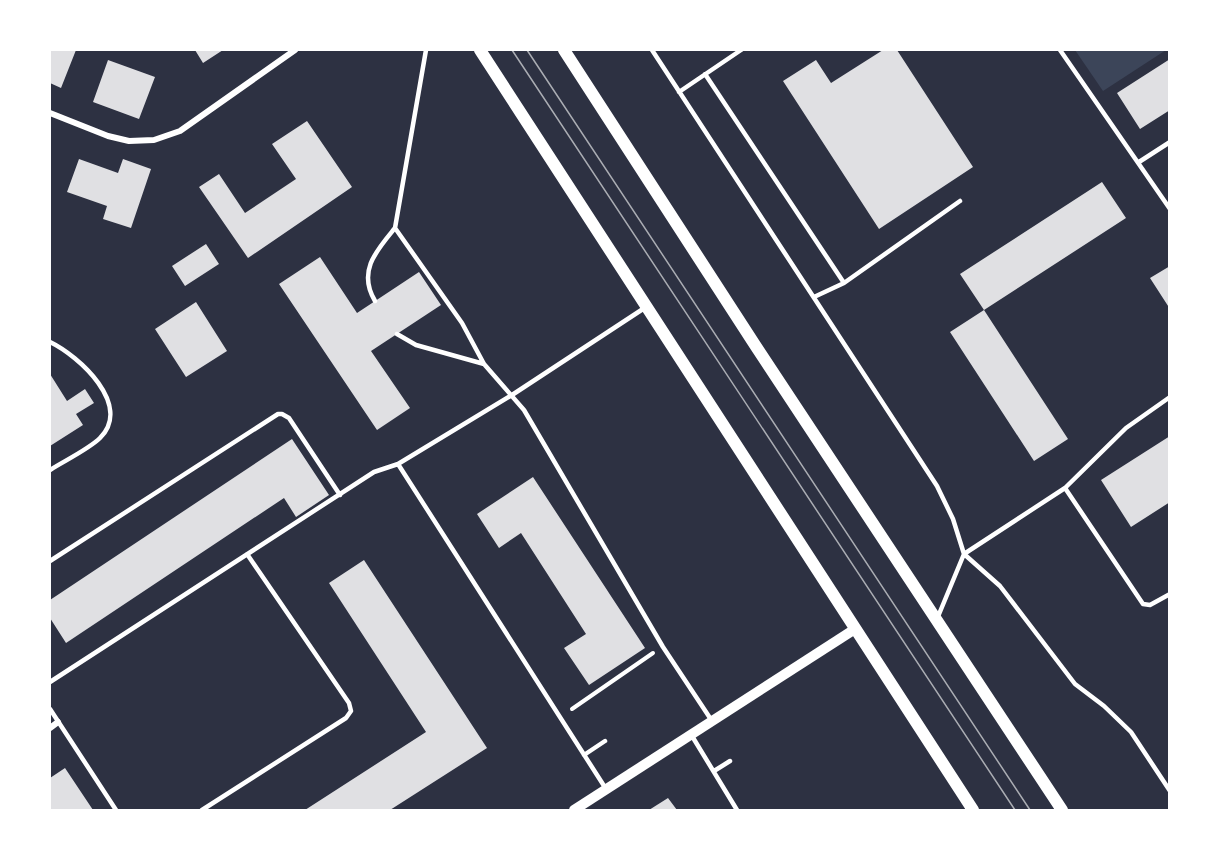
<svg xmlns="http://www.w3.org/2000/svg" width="1219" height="860" viewBox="0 0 1219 860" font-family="'Nunito Sans',sans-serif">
  <rect width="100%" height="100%" fill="#2d3142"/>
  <path fill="#3c4559" d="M 1075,50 L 1166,50 L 1103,91 Z"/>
  <path fill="#e0e0e3" d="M 50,50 L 76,50 L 61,88 L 50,83 Z
    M 195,50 L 223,50 L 203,63 Z
    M 883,50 L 897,50 L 973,167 L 879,229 L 783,81 L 816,60 L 831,83 Z
    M 1170,59 L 1170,110 L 1140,129 L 1117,93 Z
    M 108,60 L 155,77 L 139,119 L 93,102 Z
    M 307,121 L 352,187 L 248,258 L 199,187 L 219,174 L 245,213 L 296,179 L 272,144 Z
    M 79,159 L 118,173 L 123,159 L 151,169 L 131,228 L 103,219 L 107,206 L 67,192 Z
    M 1102,182 L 1126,218 L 984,310 L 960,274 Z
    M 206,244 L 219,264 L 185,286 L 172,266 Z
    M 320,257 L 357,313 L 419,272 L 441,305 L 371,351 L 410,408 L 377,430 L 279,284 Z
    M 1170,266 L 1170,309 L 1150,278 Z
    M 196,302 L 227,351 L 186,377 L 155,329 Z
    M 984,310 L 1068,439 L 1034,461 L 950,332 Z
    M 50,374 L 67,401 L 85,389 L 94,403 L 76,414 L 83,425 L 50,446 Z
    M 1170,436 L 1170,502 L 1131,527 L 1101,480 Z
    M 292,439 L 329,495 L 296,517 L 284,498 L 66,643 L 50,618 L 50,600 Z
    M 533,477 L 645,648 L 589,685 L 564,648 L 586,634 L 521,533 L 499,548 L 477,514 Z
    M 364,560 L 487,748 L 390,810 L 305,810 L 426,732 L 329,583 Z
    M 65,768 L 93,810 L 50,810 L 50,778 Z
    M 668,798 L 677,810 L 649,810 Z"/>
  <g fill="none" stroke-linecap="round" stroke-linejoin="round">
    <path stroke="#fff" stroke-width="4" d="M 572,709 L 653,653"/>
    <path stroke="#fff" stroke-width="4.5" d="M 426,50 L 395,228 L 462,323 L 484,364 L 524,410 L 663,647 L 712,721
      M 652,50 L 937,486 L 953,519 L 964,554 L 1000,586 L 1075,684 L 1104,706 L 1131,732 L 1170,791
      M 1060,50 L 1170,209
      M 705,74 L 844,283
      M 679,92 L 741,50
      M 1139,162 L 1170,142
      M 814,297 L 844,283 L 960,201
      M 375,301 C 357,271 377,250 395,228
      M 397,334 L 416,345 L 484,364
      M 50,342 C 79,356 133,405 100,438 C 89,449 64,461 50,470
      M 398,464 L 606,789
      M 1065,488 L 1143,604 L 1150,605 L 1170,594
      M 50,561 L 278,414 L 282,414 L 289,418 L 340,495
      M 937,619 L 964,554 L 1065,488 L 1126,428 L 1170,397
      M 50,682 L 374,472 L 398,464 L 512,395 L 646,307
      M 50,709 L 116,810
      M 692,736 L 737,810
      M 584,755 L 605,741
      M 714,771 L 730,761
      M 202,810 L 346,718 L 351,711 L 349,703 L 247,554"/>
    <path stroke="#fff" stroke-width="6" d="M 50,113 L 108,136 L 129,141 L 154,140 L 180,131 L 295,50
      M 50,728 L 58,722"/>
    <path stroke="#fff" stroke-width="10" d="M 574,810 L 855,629"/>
    <path stroke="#fff" stroke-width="12" d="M 480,50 L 973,810
      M 564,50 L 755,345 L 1062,810"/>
    <path stroke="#abadb3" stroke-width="1.5" d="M 512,50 L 1015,810
      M 527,50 L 1030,810"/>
  </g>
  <rect width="1219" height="860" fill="none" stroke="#ffffff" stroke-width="102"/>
</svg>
